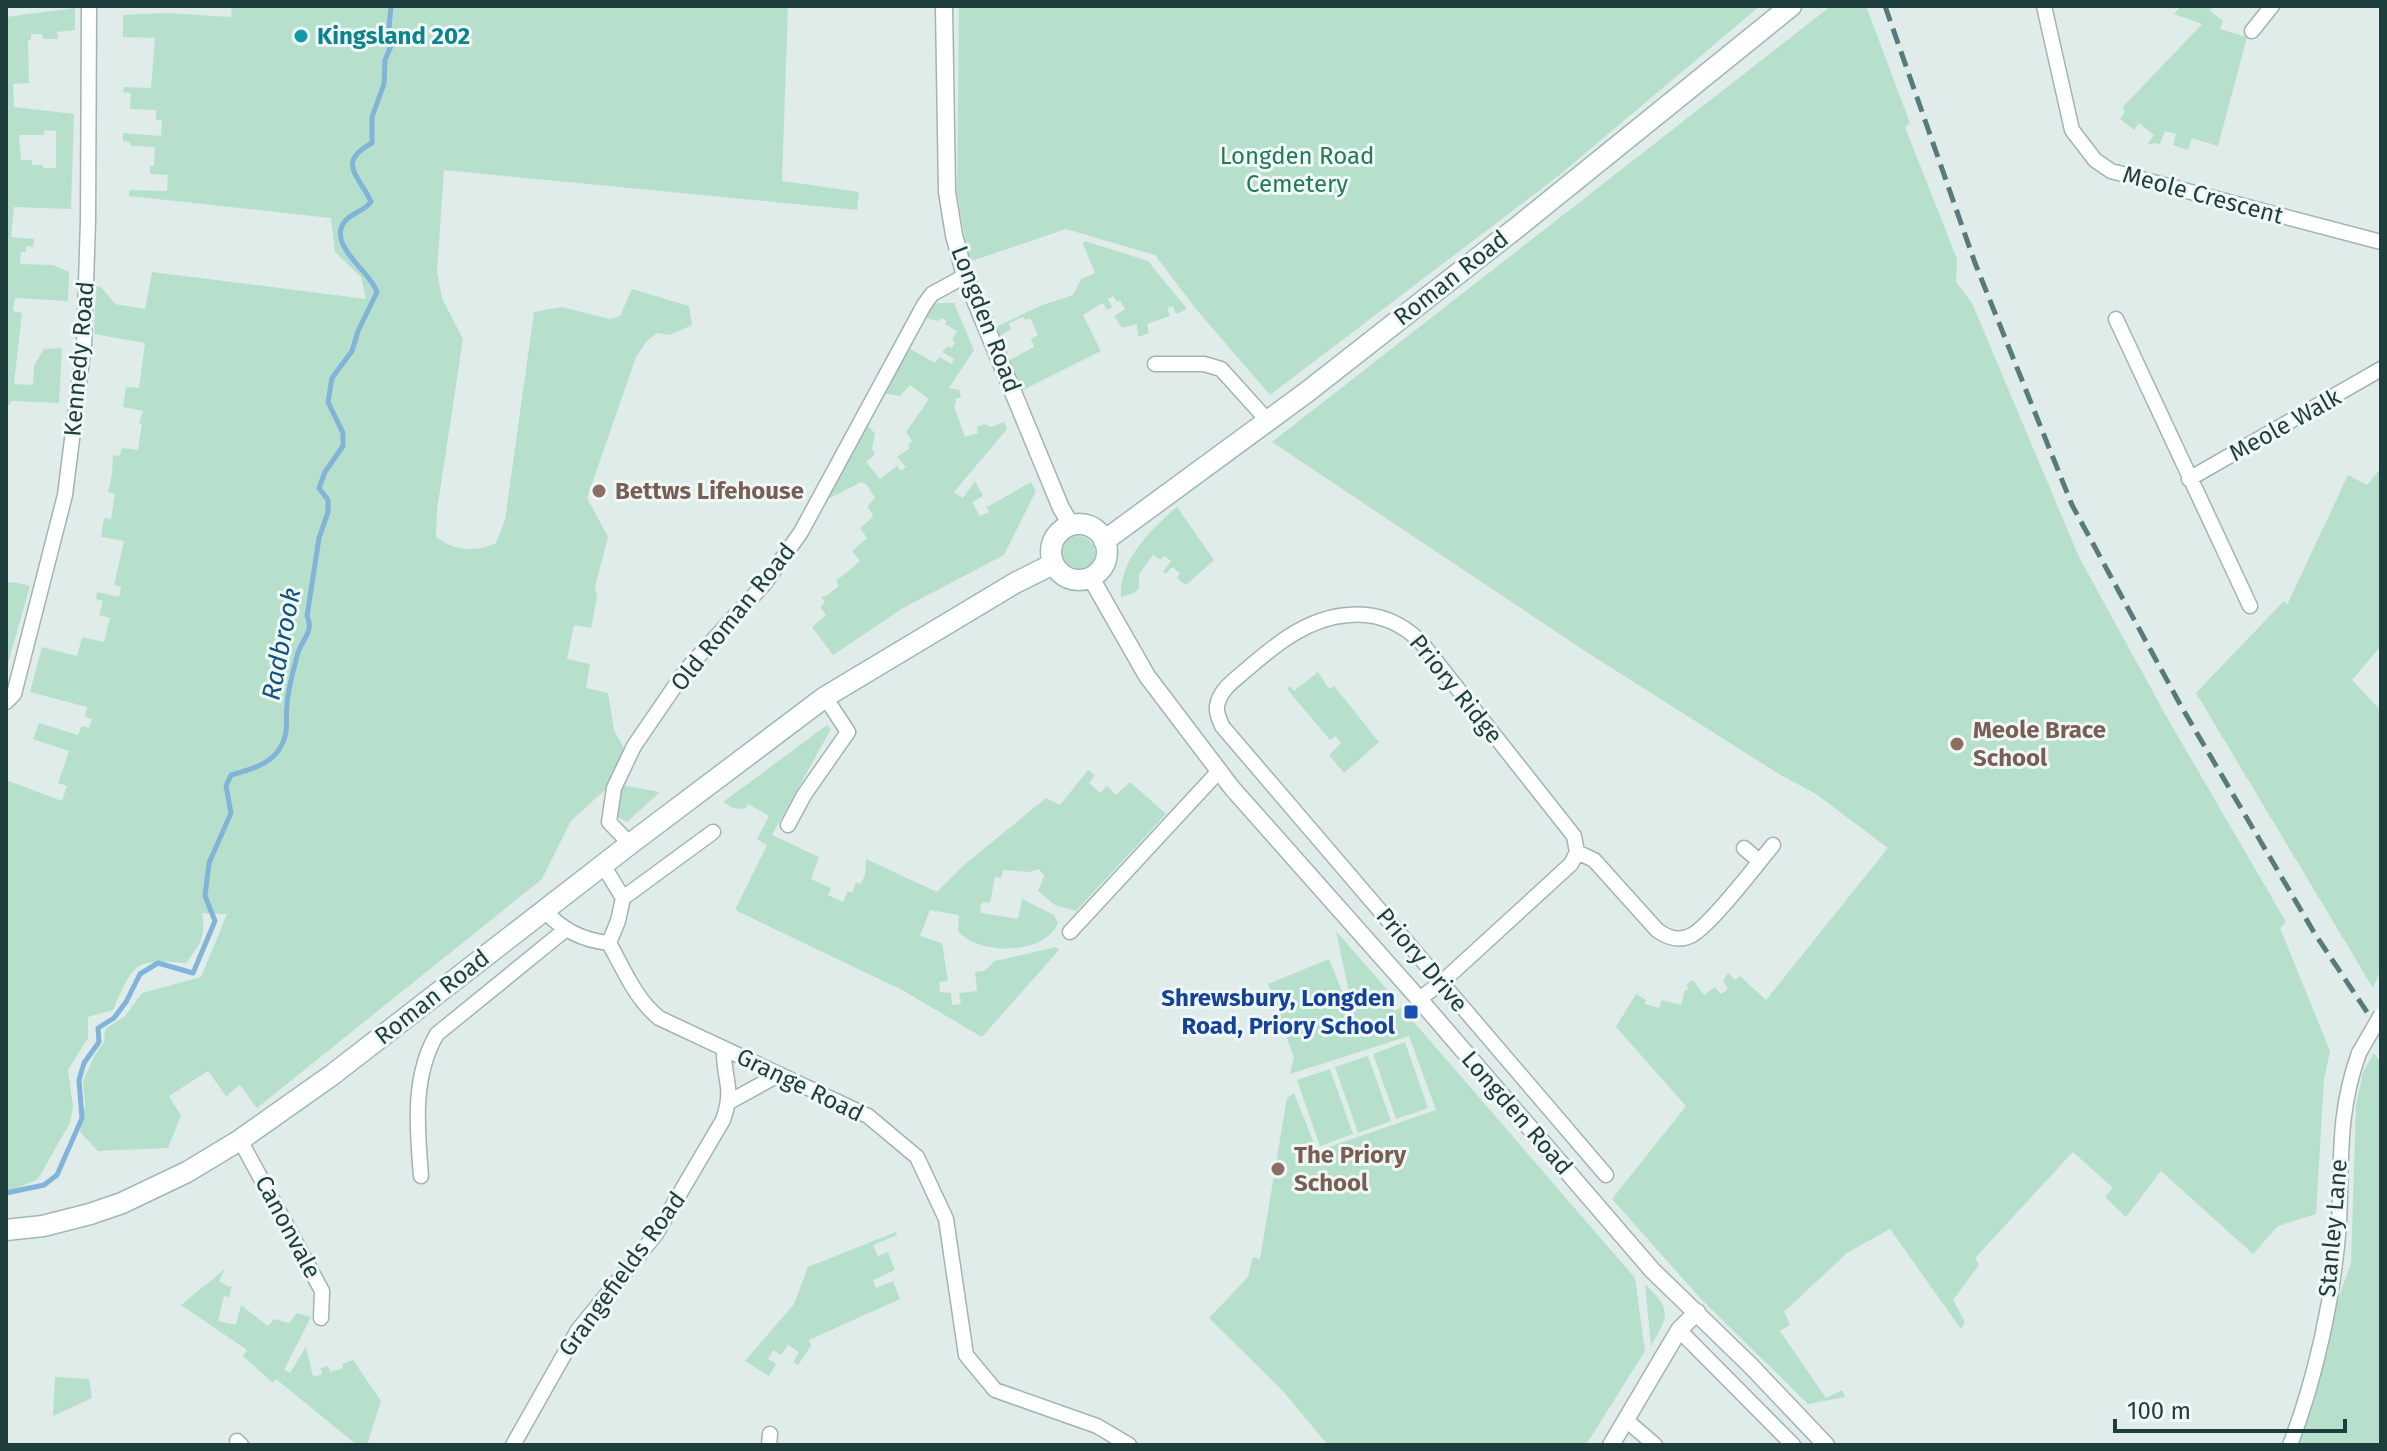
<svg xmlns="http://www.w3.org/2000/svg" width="2387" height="1451" viewBox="0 0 2387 1451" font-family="'Fira Sans',sans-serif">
  <rect width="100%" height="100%" fill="#dfecea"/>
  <path fill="#b6e0cc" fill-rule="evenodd" d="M 232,6 L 788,6 L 782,181 L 859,192 L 857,210 L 444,170 L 437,272 L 442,298 L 463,339 L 437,510 L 436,537 C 455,551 475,553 496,543 L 505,520 L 534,312 L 562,307 L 610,319 L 620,316 L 632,289 L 689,306 L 692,325 L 670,335 L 657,333 L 647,341 L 636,357 L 587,498 L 608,537 L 595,587 L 597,597 L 591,628 L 574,625 L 567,659 L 590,664 L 586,688 L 608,693 L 614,730 L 627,754 L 607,788 L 571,821 L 542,879 L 257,1108 L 240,1085 L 226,1096 L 208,1071 L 169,1096 L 181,1116 L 168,1148 L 98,1151 L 80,1132 L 85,1106 L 83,1081 L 94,1056 L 104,1042 L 105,1029 L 125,1016 L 142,993 L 201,977 L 227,914 L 202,913 C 206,937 201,943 186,963 C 133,959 134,963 113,1010 L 88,1017 L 88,1038 L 68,1070 L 73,1107 L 70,1123 L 38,1179 L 6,1193 L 6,780 L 62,801 L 67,786 L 58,783 L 69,751 L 33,739 L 39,723 L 78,735 L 82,726 L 89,728 L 92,719 L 85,717 L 87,707 L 30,692 L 42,647 L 77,656 L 82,637 L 104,642 L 110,618 L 99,615 L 103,601 L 96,599 L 97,592 L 119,597 L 121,587 L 114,585 L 124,541 L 101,537 L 104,518 L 111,519 L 115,494 L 108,492 L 112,474 L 113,455 L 120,456 L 122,448 L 138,450 L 142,424 L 139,423 L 143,411 L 123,407 L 126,387 L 139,388 L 145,343 L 94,334 L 96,286 L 101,287 L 115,304 L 145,309 L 152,272 L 366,299 L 361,277 L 335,252 L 331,218 L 129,196 L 129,190 L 167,191 L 168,175 L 150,174 L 150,166 L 154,166 L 155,147 L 131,146 L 130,142 L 123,141 L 123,133 L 161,136 L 162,120 L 156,120 L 156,110 L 130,109 L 131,93 L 123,92 L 124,87 L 151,88 L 155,38 L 123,37 L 123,15 L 167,13 L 231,17 Z
    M 959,6 L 1760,6 L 1557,177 L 1270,395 L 1196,309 L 1155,255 L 1066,229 L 969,262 L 957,193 Z
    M 1831,6 L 1866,6 L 1910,123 L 1905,127 L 1957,259 L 1956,282 L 1972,303 L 2079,557 L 2165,714 L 2286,922 L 2280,928 L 2330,1051 L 2324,1080 L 2316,1214 L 2278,1226 L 2253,1254 L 2161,1171 L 2126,1217 L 2105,1197 L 2113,1188 L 2073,1152 L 1975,1258 L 1979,1265 L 1953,1300 L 1965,1322 L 1961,1329 L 1890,1229 L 1847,1253 L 1784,1312 L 1790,1325 L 1780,1331 L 1826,1398 L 1842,1390 L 1845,1397 L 1808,1404 L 1700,1298 L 1612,1199 L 1686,1106 L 1616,1027 L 1636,994 L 1646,1000 L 1645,1004 L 1659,1008 L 1662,1000 L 1681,1005 L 1685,990 L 1688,990 L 1687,984 L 1693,980 L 1704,995 L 1715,987 L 1721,994 L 1728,989 L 1723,981 L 1728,973 L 1735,980 L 1740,976 L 1766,1000 L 1888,848 L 1816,794 L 1779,774 L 1591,655 L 1272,442 Z
    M 2181,6 L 2213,6 L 2210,11 L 2223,21 L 2220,29 L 2247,37 L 2218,146 L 2192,138 L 2188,150 L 2173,145 L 2176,134 L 2165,131 L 2160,144 L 2153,143 L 2151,145 L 2148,143 L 2154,135 L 2139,123 L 2134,130 L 2120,119 L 2125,111 L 2122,108 L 2202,24 L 2174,14 Z
    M 75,8 L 75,30 L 57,32 L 58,39 L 43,39 L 42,34 L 31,34 L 31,40 L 28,40 L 29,83 L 13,84 L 14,107 L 74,114 L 71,209 L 14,207 L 11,237 L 34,239 L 33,247 L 26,246 L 26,252 L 21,252 L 20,264 L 53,265 L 69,272 L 68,301 L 15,298 L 13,311 L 22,313 L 14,384 L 33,385 L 34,366 L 44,349 L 62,348 L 59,403 L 12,401 L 6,408 L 6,17 ZM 44,130 L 56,131 L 56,168 L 43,168 L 43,165 L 32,165 L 32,160 L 21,160 L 19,135 L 44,135 Z
    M 1085,241 L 1148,261 L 1187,309 L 1176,314 L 1173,306 L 1167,308 L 1170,316 L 1147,324 L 1149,333 L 1138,337 L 1137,324 L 1122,328 L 1114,316 L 1125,309 L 1120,300 L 1117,302 L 1113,296 L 1108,299 L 1112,307 L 1107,310 L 1103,303 L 1083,315 L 1101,351 L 1023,390 L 1010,360 L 1034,347 L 1031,339 L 1038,335 L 1030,318 L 1025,320 L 1023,317 L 1009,323 L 1011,329 L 1000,336 L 996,327 L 1042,305 L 1073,295 L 1081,279 L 1095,273 L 1083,244 Z
    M 937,303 L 954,303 L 974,350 L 949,388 L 959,390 L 961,397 L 955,399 L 956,404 L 954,406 L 965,437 L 978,433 L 977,427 L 984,424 L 991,427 L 1004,422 L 1007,429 L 954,492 L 963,498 L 975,481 L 983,496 L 972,502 L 980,516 L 989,512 L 986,506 L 989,506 L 1031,482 L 1036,491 L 1004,555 L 903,608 L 833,655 L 812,627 L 826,615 L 820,607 L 825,602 L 821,597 L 826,596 L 839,586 L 836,581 L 860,561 L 852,551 L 867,538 L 860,528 L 872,518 L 873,514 L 867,507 L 875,498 L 867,485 L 861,482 L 830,498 L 827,497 L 866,425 L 875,433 L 872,449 L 875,454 L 866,462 L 880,479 L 897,466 L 901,471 L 906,467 L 897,457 L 910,448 L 908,444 L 912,441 L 906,432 L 929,399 L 910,385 L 900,396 L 882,393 L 909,348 L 935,363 L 939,357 L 952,364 L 954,359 L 942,352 L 948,346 L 952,348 L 955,342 L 952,340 L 957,331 L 945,324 L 947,321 L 941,318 L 938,321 L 925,318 L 930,308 Z
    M 2381,468 L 2381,646 L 2352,680 L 2381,711 L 2381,969 L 2373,988 L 2196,693 L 2284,601 L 2287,605 L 2348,475 L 2367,485 Z
    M 1177,507 L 1214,560 L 1186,585 L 1177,578 L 1180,573 L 1172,567 L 1166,574 L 1163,572 L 1171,561 L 1164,556 L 1161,560 L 1153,555 L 1139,574 L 1139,588 L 1134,593 L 1121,597 C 1119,560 1151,529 1177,507 Z
    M1061 553a17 17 0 1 1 34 0a17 17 0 1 1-34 0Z
    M 12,582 L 30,586 L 6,670 L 6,590 L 8,583 Z
    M 1318,672 L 1329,689 L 1334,686 L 1379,742 L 1344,773 L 1329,755 L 1341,743 L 1335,736 L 1330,740 L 1287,689 L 1290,686 L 1294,691 Z
    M 827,725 L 831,729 L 772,835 L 819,857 L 811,879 L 831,888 L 828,895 L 843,902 L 848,891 L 852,893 L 856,882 L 861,884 L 865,875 L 866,859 L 937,892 L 964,865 L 1046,798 L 1060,805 L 1088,770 L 1095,775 L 1089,783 L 1100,793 L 1107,786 L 1116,795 L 1130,782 L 1166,814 L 1076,911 L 1055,905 L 1038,891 L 1044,876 L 1039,869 L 1030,872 L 1003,870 L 1001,878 L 995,877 L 990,903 L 984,902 L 980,905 L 981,913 L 1018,919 L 1022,899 L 1054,915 L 1058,923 C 1045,956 977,955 958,931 L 959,915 L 930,910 L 920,936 L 942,943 L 948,981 L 939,982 L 940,992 L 951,993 L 952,1005 L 961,1004 L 959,993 L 977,991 L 975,972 L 984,971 L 995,961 L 1056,947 L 1059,950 L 982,1037 L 902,990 L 735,910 L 767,845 L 757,839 L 769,816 L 748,804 L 745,809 L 733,808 L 723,802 Z
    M 621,785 L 660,792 L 627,822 L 614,815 Z
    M 1336,931 L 1396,1000 L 1390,1005 L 1395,1011 L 1401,1007 L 1635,1278 L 1645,1351 L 1586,1445 L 1328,1445 L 1282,1390 L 1209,1318 L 1248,1277 L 1253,1257 L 1260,1259 L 1287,1098 L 1294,1093 L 1317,1151 L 1436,1110 L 1409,1036 L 1290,1074 L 1294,1058 L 1268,984 L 1329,959 L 1356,1026 Z
    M 1405,1042 L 1428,1108 L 1396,1119 L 1373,1054 Z
    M 2374,1053 L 2381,1063 L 2381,1445 L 2296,1445 L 2310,1408 L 2335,1308 L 2351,1263 L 2356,1105 L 2363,1072 Z
    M 1368,1056 L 1391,1121 L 1358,1133 L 1335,1067 Z
    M 1330,1069 L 1353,1134 L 1320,1146 L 1297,1080 Z
    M 896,1232 L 897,1235 L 873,1245 L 878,1256 L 888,1252 L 895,1270 L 873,1280 L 876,1288 L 893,1281 L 900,1299 L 809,1340 L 811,1346 L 798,1365 L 793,1362 L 799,1352 L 788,1345 L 781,1355 L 773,1350 L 768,1359 L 776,1364 L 769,1376 L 745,1361 L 794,1304 L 808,1267 Z
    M 225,1269 L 219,1281 L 229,1287 L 232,1286 L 229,1297 L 224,1296 L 218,1321 L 236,1325 L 241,1305 L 268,1326 L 274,1319 L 289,1323 L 297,1313 L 311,1317 L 284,1370 L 290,1373 L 306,1347 L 313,1377 L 322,1374 L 321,1368 L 328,1366 L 330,1372 L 343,1368 L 342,1364 L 353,1360 L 381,1401 L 367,1445 L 357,1445 L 276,1379 L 273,1383 L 243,1356 L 247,1350 L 181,1305 Z
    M 1645,1284 C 1672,1311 1669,1314 1651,1346 Z
    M 55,1377 L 89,1379 L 92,1398 L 53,1416 Z"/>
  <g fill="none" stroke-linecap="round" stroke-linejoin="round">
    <path stroke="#81b4d8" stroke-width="5" d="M 6,1193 L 44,1185 L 57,1175 L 82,1118 L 79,1080 L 84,1063 L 99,1042 L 98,1028 L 114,1018 L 126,1002 L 140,974 L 158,963 L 193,973 L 215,921 L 205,896 L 209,863 L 231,813 L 226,786 L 231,775 C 249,770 270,765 280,748 C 290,731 285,722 287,705 C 288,689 293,672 297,656 C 300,641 315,632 307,616 L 319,538 L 328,512 L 328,500 L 319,488 L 325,472 L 343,446 L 343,433 L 328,402 L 332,378 L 352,351 L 358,331 L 377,292 C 371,272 326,245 345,221 C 352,213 364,211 371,202 C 360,176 335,163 372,143 L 372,117 L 384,84 L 385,60 L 391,46 L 389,28 L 391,6"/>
    <defs>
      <path id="minor" d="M 2044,6 L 2072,130 L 2095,160 L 2111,171 L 2381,242
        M 2252,31 L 2272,6
        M 2116,319 L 2250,606
        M 1155,364 L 1204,364 L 1221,369 L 1268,421
        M 2189,479 L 2381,369
        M 6,702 L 14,694 L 65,495 L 84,344 L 88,221 L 89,6
        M 788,825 L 804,795 L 848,732 L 825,697
        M 630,844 L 609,822 L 614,788 L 634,746 L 686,670 L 765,583 L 801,532 L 924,305 L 932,294 L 965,276
        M 1744,848 L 1759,861
        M 603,865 L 623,898 L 618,921 L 609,943
        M 623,898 L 713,832
        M 544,910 C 562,930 582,940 609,943
        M 1070,932 L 1219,771
        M 609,943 C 624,970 635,998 659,1018 L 868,1116 L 917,1157 L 946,1219 L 966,1355 L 995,1390 L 1097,1426 L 1129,1445
        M 1419,999 L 1441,983 L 1571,864 L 1577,852
        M 729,1102 L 778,1075
        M 240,1140 L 322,1291 L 321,1318
        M 1606,1175 L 1222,726 C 1219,718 1215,711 1218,702 C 1222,688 1236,679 1246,670 C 1275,645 1307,618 1348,615 C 1377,612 1400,622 1420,641 L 1574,836 L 1577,852 L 1594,860 L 1657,930 C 1668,938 1679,942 1692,935 C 1711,925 1757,864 1773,845
        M 421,1176 C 417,1128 412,1076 437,1034 L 565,930
        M 1679,1330 L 1793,1445
        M 1626,1420 L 1655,1445
        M 237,1441 L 241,1445
        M 513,1445 L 578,1330 L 656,1234 L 723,1120 C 735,1086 723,1080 724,1049
        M 769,1445 L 770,1434
        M 2290,1445 C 2316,1378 2334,1294 2339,1223 C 2342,1161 2337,1114 2359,1053"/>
      <path id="tertiary" d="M 944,6 L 947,192 L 954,235 L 965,276 L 1061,508 L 1071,525
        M 1091,578 L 1147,676 L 1232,788 L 1419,999 L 1652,1270 L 1751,1366 L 1826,1445
        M 1611,1445 L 1679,1330 L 1697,1312"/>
      <path id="secondary" d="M1051 552a28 28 0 1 1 56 0a28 28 0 1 1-56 0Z
        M 1104,541 L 1307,392 L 1520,225 L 1791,6
        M 6,1230 L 43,1226 L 90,1214 L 122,1203 L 187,1172 L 240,1140 L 332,1075 L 630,844 L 825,697 L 1015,583 L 1053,564"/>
    </defs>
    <use href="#minor" stroke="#a1b4b3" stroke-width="17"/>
    <use href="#tertiary" stroke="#a1b4b3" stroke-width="19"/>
    <use href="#secondary" stroke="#9cb9b6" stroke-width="23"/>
    <use href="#minor" stroke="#fff" stroke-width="14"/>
    <use href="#tertiary" stroke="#fff" stroke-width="16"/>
    <use href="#secondary" stroke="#fff" stroke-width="20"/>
    <path stroke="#597a7a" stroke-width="5" stroke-dasharray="16 8" stroke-linecap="butt" d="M 1885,6 L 1975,263 L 2072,505 L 2181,706 L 2315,934 L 2381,1033"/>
    <defs>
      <path id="minor-bridge" d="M 2359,1053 L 2381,1015"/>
    </defs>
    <use href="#minor-bridge" stroke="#a1b4b3" stroke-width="17" stroke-linecap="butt"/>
    <use href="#minor-bridge" stroke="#fff" stroke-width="14"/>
  </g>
  <circle fill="#0f9aa8" stroke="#f0f8f6" stroke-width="3" cx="301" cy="36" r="8"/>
  <g fill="#8d6e63" stroke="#f0f8f6" stroke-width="3">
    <circle cx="599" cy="491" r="8"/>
    <circle cx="1957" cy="744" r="8"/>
    <circle cx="1278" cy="1169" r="8"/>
  </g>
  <rect fill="#1a4fb4" stroke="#f0f8f6" stroke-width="3" x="1403" y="1004" width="16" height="16" rx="4"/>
  <g text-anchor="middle" stroke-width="6" stroke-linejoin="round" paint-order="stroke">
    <g font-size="24" font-weight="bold" fill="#0d838f" stroke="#f0f8f6" text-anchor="start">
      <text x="317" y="44">Kingsland 202</text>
    </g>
    <g font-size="24" fill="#24795b" stroke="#f0f8f6">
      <text x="1297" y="164">Longden Road<tspan x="1297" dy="28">Cemetery</tspan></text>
    </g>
    <g font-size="24" fill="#1e3e3e" stroke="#f0f8f6">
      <text transform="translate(2203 195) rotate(15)" y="8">Meole Crescent</text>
      <text transform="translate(1451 278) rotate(-38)" y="8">Roman Road</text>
      <text transform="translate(986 319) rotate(69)" y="8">Longden Road</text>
      <text transform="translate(79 359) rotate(-85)" y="8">Kennedy Road</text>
      <text transform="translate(2285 425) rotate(-29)" y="8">Meole Walk</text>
      <text transform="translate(733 617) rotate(-51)" y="8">Old Roman Road</text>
      <text transform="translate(1456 689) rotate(51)" y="8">Priory Ridge</text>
      <text transform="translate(1422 960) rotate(50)" y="8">Priory Drive</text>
      <text transform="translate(432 997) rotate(-38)" y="8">Roman Road</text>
      <text transform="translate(800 1085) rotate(26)" y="8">Grange Road</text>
      <text transform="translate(1517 1113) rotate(49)" y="8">Longden Road</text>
      <text transform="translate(288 1227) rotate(62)" y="8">Canonvale</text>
      <text transform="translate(2333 1228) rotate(-85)" y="8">Stanley Lane</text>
      <text transform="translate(622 1274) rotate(-54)" y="8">Grangefields Road</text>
    </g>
    <g font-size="24" font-weight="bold" fill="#785e54" stroke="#f0f8f6" text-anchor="start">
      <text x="615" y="499">Bettws Lifehouse</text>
      <text x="1973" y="738">Meole Brace<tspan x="1973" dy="28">School</tspan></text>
      <text x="1294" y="1163">The Priory<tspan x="1294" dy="28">School</tspan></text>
    </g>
    <g font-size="24" font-weight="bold" fill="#164399" stroke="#f0f8f6" text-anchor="end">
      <text x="1395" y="1006">Shrewsbury, Longden<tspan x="1395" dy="28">Road, Priory School</tspan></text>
    </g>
    <g font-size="26" font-style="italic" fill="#125280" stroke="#f0f8f6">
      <text transform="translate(281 644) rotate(-79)" y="9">Radbrook</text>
    </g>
  </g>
  <rect width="2387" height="1451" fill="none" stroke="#1e3e3e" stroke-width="16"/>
  <path d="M2115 1419v12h230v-12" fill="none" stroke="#1e3e3e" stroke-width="4"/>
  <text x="2127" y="1419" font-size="24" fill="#1e3e3e" stroke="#f0f8f6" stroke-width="6" paint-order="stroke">100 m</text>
</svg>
